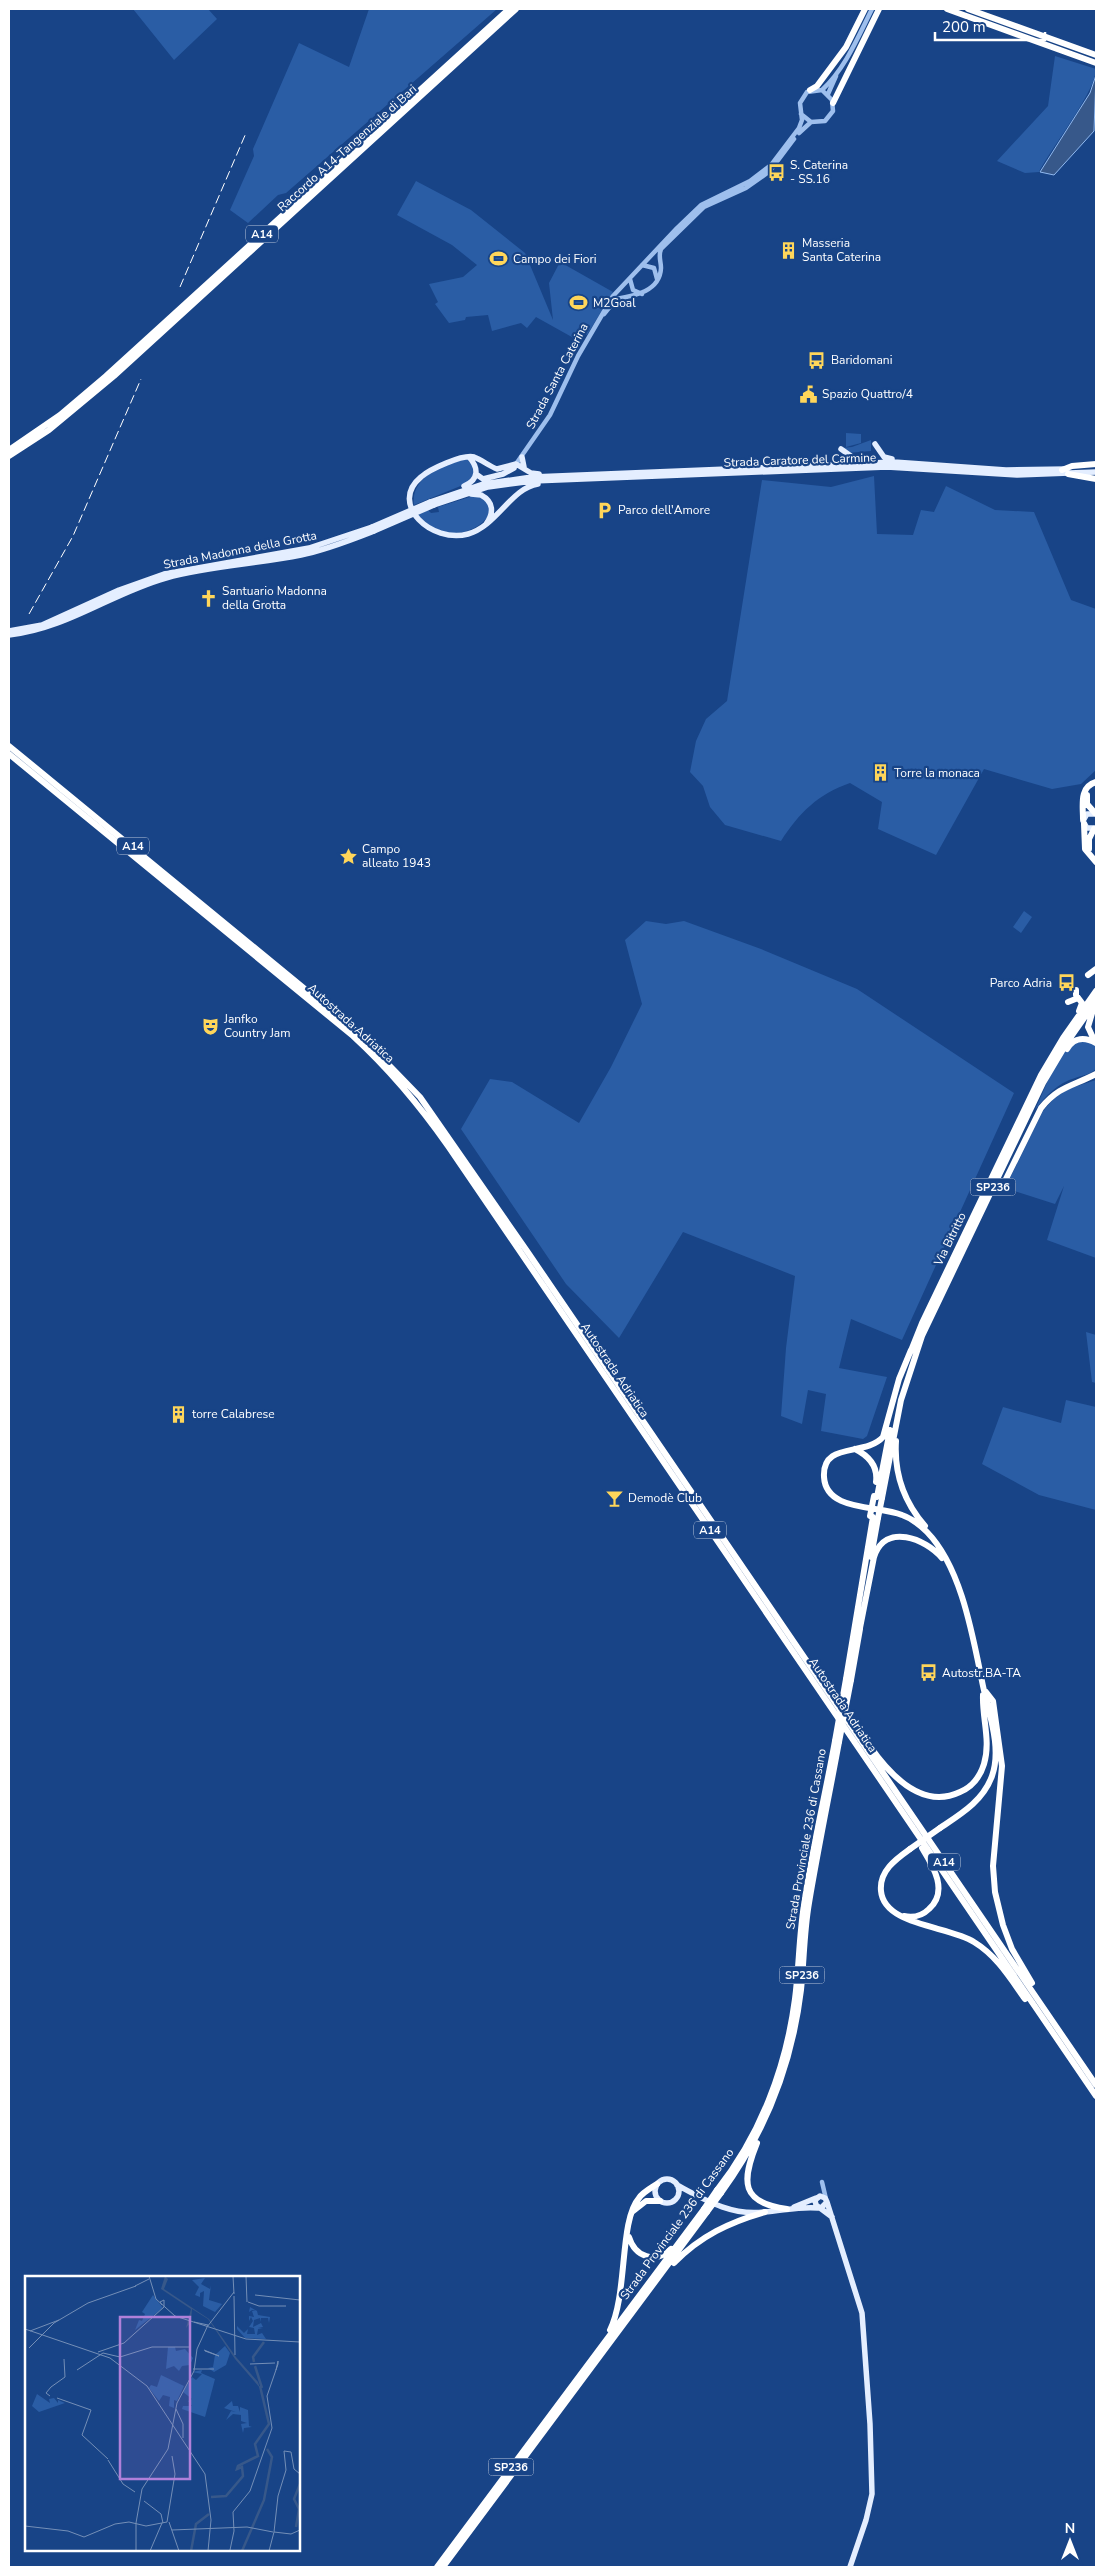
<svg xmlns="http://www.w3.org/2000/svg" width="1105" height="2576" viewBox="0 0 1105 2576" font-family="'Nunito Sans',sans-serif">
  <rect width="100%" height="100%" fill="#184487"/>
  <path fill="#2a5da5" d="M 133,9 L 208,9 L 217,19 L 174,60 Z
    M 369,9 L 497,9 L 286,193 L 278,195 L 248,223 L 230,210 L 254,156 L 253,149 L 299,43 L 349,67 Z
    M 1055,56 L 1096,69 C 1096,91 1052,147 1039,172 L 1025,173 L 997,161 L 1048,106 Z
    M 416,181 L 471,210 L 525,253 L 553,320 L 549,283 L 560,262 L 613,292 L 587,335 L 582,334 L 579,341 L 536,317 L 527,328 L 521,323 L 492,331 L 488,315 L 466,317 L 465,320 L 449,323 L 435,304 L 438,302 L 429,284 L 463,277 L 477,265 L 452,245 L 397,215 Z
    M 846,433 L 861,434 L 861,443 L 846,447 Z
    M 871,440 L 871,451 L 847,453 L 842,448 L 852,447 Z
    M 467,459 L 472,463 L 474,477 L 463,485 L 414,505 C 410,478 443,463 467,459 Z
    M 874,476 L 877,534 L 913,535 L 921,510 L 934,512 L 946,486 L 995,510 L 1034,512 L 1071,600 L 1096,609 L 1096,770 L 1081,784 L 1052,789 L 984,769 L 936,855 L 878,829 L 882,802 L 850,783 C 818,794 799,813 781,841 L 725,825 L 710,807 L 703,786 L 690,772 L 696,741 L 706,719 L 727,701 L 762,480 L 831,487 Z
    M 476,495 L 488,503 L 490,514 C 471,540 438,538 418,515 L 428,510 L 431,513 L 439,512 L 438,507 Z
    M 1024,911 L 1032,917 L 1021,933 L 1013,927 Z
    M 646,921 L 666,924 L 684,921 L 761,949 L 857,989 L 1014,1093 L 902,1340 L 851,1319 L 839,1368 L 887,1377 L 867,1436 L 863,1439 L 821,1431 L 826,1394 L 808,1390 L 802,1424 L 781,1416 L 786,1348 L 795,1276 L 683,1232 L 619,1338 L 566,1284 L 461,1129 L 490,1079 L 512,1082 L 579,1123 L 611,1067 L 642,1004 L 625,940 Z
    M 1077,1040 L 1096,1043 L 1096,1069 C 1089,1075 1083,1075 1075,1078 C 1057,1083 1046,1096 1035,1110 C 1046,1087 1056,1054 1077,1040 Z
    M 1096,1080 L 1096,1258 L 1047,1240 L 1064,1186 L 1055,1204 L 1005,1188 L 1043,1111 C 1062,1088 1069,1089 1096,1080 Z
    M 1086,1332 L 1096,1335 L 1096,1383 L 1092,1382 Z
    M 1066,1400 L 1096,1407 L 1096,1510 L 1039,1495 L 982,1464 L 1003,1407 L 1061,1423 Z"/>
  <path fill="#37588a" stroke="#90b9f0" d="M 1096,75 L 1094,131 L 1054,175 L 1040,172 L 1090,93 Z"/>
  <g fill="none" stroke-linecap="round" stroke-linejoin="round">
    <path stroke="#9ebfed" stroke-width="4.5" d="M 822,90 C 845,69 858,37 872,9
      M 828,94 L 836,76
      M 799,133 L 811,122
      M 642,265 L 654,268 L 657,279
      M 630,279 L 633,290 L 642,294
      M 604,314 L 616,299 C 633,296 660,292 661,268 C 661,261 658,256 661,249 L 704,207 L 746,188 L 770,171 L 794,139
      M 516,464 L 550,415 L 578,356 L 613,296 L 677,228 L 701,205 L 750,181 L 771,165 L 799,128 L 802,120 L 800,103 L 807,92 L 822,90 L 832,100 L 833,111 L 825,121 L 811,122 L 801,114
      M 822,2182 L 826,2199"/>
    <path stroke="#e4eeff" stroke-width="5.5" d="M 875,444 L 884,457 L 892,459
      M 841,449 L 855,459 L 862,460
      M 522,457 L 524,467
      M 476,474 L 483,479 L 503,474 L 514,468
      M 538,484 C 511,488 497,526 468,534 C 432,544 388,504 421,477 C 430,469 463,454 474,457 C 482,460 489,466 497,469 L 516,464 L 531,473 L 539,474
      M 464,486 C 479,480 479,468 469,457
      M 471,494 L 481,495 C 494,502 494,513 486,524
      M 430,502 L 483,484 L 532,477 L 894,462 L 1006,470 L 1067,469
      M 434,505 L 488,487 L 533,481 L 887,467 L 1017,475 L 1096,472
      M 9,631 L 42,625 L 119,590 L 164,574 L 309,548 L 372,527
      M 9,635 C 66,629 112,593 166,578 C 210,566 257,564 301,555 C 326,550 351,540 374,531
      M 1096,814 L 1087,814 L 1083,821 L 1087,828 L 1096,828
      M655 2191a12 12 0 1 1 24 0a12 12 0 1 1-24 0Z
      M 677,2185 C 705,2200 731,2216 764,2212 C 782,2211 800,2206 818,2208
      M 827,2202 L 862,2313 L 870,2424 L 872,2494 L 866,2520 L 850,2567
      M 794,2207 L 816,2198
      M 821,2208 L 827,2202 L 825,2198 L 820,2196 L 815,2200 L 816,2205 L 832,2217"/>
    <path stroke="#fff" stroke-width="6" d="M 947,9 L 1096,63
      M 968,9 L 1096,55
      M 810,90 L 817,86 L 846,47 L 865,9
      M 833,103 L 879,9
      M 9,450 L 60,415 L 106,376 L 509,9
      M 9,456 L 49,430 L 114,376 L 516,9
      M 1062,470 L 1072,466 L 1096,464
      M 1068,474 L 1096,479
      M 9,746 L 356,1031 L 420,1097 L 527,1251 L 1096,2085
      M 9,754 L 353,1036 C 389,1069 420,1106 448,1146 L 1096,2096
      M 1087,795 L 1087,804 L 1095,813
      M 1083,819 C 1083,805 1079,787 1096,782
      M 1084,824 L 1085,849 L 1096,862
      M 1089,849 L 1089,839 L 1094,829
      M 1088,975 L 1096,969
      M 1076,990 L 1076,995 L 1082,1003 L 1079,1011
      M 1068,1002 L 1078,998
      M 1093,1010 L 1088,1027 L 1095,1042
      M 1067,1049 C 1074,1037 1085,1037 1096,1043
      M 1002,1187 L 1041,1108 C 1059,1086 1073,1086 1096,1074
      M 911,1350 L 899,1379 L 883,1437 C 865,1457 822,1441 824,1477 C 826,1512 878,1505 902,1515 C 911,1518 920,1525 927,1532 C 962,1568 973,1638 983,1686 C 989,1714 1002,1748 992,1776 C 983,1801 961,1814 940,1828
      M 910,1353 L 922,1323 L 1041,1075 L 1063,1038 L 1096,991
      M 896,1441 C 894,1473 904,1502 925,1526
      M 855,1449 C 869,1456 878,1467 876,1482
      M 877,1497 L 890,1430
      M 882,1498 L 901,1400 L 922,1336 L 1043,1083 L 1068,1041 L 1096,1001
      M 871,1557 L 878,1518
      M 859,1633 L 874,1557 C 885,1522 926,1539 942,1558
      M 846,1679 L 873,1517
      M 851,1680 L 860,1629
      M 986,1692 L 993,1701 L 1002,1766 L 993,1866 L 995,1892 L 1003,1925 L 1012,1949 L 1032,1983
      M 869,1745 C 889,1774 922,1810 960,1792 C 972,1787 980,1777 984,1764 C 991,1741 982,1718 983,1695
      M 910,1849 C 896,1859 879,1871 881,1891 C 884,1926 950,1926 974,1942 C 997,1956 1010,1978 1025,1999
      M 904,1916 C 914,1918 922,1916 929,1909 C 949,1891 933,1866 922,1848
      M 757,2143 C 741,2182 741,2203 787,2209
      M 717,2190 C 760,2136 786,2068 795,1999 C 799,1968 799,1936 804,1905 C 812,1850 825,1796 835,1741
      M 721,2193 C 765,2133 792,2064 801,1990 C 804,1961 804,1932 809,1903 C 818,1849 829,1796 839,1742
      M 632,2212 L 646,2201 L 660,2201
      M 629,2237 C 635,2257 655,2264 671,2249
      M 674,2263 C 700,2236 730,2222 765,2212
      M 610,2330 C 628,2294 619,2221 639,2198 C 643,2192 651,2188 657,2184
      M 437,2567 L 704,2209
      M 443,2567 L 707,2212"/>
    <path stroke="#fff" stroke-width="1" stroke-dasharray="9 4" stroke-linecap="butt" d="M 180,287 L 246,133
      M 29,614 L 73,536 L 141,379"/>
    <path stroke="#e4eeff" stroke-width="5.5" d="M 372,527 L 430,502
      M 374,531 L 434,505"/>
    <path stroke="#fff" stroke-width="6" d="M 870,1516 L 874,1496
      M 878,1518 L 882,1498
      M 835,1741 L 846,1679
      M 839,1742 L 851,1680
      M 910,1849 L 940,1828
      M 704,2209 L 717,2190
      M 707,2212 L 721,2193"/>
  </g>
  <defs>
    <symbol id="bus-bare" viewBox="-9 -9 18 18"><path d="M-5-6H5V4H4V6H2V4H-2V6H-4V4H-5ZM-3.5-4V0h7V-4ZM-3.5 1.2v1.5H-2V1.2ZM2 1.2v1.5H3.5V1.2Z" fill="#ffd65a" stroke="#184487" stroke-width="2.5" paint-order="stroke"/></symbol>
    <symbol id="building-bare" viewBox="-9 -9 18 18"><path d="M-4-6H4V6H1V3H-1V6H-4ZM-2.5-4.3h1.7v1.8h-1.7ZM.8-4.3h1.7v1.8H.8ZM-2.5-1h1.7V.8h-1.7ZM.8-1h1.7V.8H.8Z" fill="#ffd65a" stroke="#184487" stroke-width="2.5" paint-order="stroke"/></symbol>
    <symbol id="stadium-bare" viewBox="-9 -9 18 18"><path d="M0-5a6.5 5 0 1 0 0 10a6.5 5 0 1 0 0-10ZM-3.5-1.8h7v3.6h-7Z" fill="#ffd65a" stroke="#184487" stroke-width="2.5" paint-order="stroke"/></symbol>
    <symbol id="civic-bare" viewBox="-9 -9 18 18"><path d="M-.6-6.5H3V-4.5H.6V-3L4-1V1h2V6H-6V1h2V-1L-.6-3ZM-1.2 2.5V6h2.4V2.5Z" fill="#ffd65a" stroke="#184487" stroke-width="2.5" paint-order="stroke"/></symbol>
    <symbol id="parking-bare" viewBox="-9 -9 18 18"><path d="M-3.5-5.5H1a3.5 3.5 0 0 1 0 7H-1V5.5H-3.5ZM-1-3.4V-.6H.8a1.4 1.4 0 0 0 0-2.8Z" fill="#ffd65a" stroke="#184487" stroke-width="2.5" paint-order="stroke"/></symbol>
    <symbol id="church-bare" viewBox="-9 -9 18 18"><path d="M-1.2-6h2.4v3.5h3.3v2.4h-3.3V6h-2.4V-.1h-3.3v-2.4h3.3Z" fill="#ffd65a" stroke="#184487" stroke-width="2.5" paint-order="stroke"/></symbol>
    <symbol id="sight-bare" viewBox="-9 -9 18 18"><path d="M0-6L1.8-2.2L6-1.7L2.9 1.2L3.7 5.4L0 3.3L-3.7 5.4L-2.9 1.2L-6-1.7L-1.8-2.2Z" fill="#ffd65a" stroke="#184487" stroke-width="2.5" paint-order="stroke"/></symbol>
    <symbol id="theatre-bare" viewBox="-9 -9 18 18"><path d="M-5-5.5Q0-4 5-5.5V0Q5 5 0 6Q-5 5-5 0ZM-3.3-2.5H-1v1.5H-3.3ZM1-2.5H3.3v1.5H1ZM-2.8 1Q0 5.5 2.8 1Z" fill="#ffd65a" stroke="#184487" stroke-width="2.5" paint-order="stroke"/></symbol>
    <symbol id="bar-bare" viewBox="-9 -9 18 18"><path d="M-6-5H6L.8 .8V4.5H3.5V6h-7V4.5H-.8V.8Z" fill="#ffd65a" stroke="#184487" stroke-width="2.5" paint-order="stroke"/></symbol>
  </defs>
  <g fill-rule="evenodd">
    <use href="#bus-bare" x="764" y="160" width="25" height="25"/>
    <use href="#building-bare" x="776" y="238" width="25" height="25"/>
    <use href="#stadium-bare" x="486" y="246" width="25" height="25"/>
    <use href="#stadium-bare" x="566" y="290" width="25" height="25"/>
    <use href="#bus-bare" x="804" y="348" width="25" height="25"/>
    <use href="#civic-bare" x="796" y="382" width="25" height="25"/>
    <use href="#parking-bare" x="592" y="498" width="25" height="25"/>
    <use href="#church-bare" x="196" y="586" width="25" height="25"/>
    <use href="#building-bare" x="868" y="760" width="25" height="25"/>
    <use href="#sight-bare" x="336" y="844" width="25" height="25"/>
    <use href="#bus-bare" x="1054" y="970" width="25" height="25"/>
    <use href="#theatre-bare" x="198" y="1014" width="25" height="25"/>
    <use href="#building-bare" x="166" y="1402" width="25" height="25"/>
    <use href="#bar-bare" x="602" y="1486" width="25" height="25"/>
    <use href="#bus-bare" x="916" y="1660" width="25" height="25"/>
  </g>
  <g text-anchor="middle" stroke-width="4.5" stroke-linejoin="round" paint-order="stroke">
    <g fill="#184487" stroke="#bac7db" stroke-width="1">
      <rect x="246" y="225.5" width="32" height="17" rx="4"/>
      <rect x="117" y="837.5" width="32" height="17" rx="4"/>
      <rect x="970.5" y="1178.5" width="45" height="17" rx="4"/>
      <rect x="694" y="1521.5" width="32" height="17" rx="4"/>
      <rect x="928" y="1853.5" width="32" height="17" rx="4"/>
      <rect x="779.5" y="1966.5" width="45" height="17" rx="4"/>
      <rect x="488.5" y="2458.5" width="45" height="17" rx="4"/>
    </g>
    <g font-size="11" font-weight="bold" fill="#fff">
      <text x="262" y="238">A14</text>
      <text x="133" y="850">A14</text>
      <text x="993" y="1191">SP236</text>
      <text x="710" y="1534">A14</text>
      <text x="944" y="1866">A14</text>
      <text x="802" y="1979">SP236</text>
      <text x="511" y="2471">SP236</text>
    </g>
    <g font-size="12" fill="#fff" stroke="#184487">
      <text transform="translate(347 148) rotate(-42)" y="4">Raccordo A14-Tangenziale di Bari</text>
      <text transform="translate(557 376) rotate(-62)" y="4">Strada Santa Caterina</text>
      <text transform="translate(800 460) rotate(-2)" y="4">Strada Caratore del Carmine</text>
      <text transform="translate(240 550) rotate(-11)" y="4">Strada Madonna della Grotta</text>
      <text transform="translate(351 1023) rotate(42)" y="4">Autostrada Adriatica</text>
      <text transform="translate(950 1239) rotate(-64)" y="4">Via Bitritto</text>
      <text transform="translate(615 1370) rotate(56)" y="4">Autostrada Adriatica</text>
      <text transform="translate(843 1705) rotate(56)" y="4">Autostrada Adriatica</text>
      <text transform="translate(806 1839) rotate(-80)" y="4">Strada Provinciale 236 di Cassano</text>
      <text transform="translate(677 2224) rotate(-54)" y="4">Strada Provinciale 236 di Cassano</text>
    </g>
    <g font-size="12" fill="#fff" stroke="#184487" text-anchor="start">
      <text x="790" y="169">S. Caterina<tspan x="790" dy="14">- SS.16</tspan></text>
      <text x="802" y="247">Masseria<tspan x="802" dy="14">Santa Caterina</tspan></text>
      <text x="513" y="263">Campo dei Fiori</text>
      <text x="593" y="307">M2Goal</text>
      <text x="831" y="364">Baridomani</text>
      <text x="822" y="398">Spazio Quattro/4</text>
      <text x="618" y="514">Parco dell'Amore</text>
      <text x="222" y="595">Santuario Madonna<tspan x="222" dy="14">della Grotta</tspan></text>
      <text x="894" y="777">Torre la monaca</text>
      <text x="362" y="853">Campo<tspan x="362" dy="14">alleato 1943</tspan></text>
      <text x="1052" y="987" text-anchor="end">Parco Adria</text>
      <text x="224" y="1023">Janfko<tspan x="224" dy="14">Country Jam</tspan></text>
      <text x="192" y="1418">torre Calabrese</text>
      <text x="628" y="1502">Demodè Club</text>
      <text x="942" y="1677">Autostr.BA-TA</text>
    </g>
  </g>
  <g transform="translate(25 2276)">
    <rect width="275" height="275" fill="#184487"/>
    <path d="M 180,2 L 176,8 L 185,13 L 186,9 L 184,24 L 197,28 L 190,36 L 178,30 L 179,15 L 175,17 L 175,21 L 170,19 L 174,11 L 167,4 ZM 128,19 L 138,32 L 110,54 L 114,44 L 117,45 L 120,38 L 117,36 ZM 225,31 L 232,35 L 233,39 L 245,41 L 244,47 L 243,42 L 236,42 L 236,46 L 235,42 L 229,44 L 228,51 L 236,47 L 238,51 L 233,51 L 238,52 L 233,53 L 232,59 L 237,57 L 241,63 L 220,62 L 212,53 L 212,50 L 219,57 L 223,53 L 222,58 L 230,58 L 229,52 L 224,51 L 228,45 L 226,41 L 224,45 L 224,40 L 229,41 L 227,35 L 231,35 L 227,34 L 224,36 ZM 200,70 L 205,77 L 201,89 L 189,96 L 183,92 L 188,91 L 190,79 ZM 143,71 L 150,71 L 151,75 L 160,73 L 168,82 L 165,89 L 157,90 L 154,95 L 149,90 L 141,93 ZM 177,94 L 176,97 L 190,103 L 180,141 L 157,133 L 158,130 L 167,130 L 163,125 L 167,123 L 158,116 L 167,101 L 171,104 L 177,98 L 167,96 ZM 136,99 L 159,110 L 152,125 L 149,124 L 149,132 L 144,130 L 145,121 L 138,119 L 134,125 L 124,112 L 126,109 L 132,111 ZM 12,118 L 25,127 L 24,123 L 29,122 L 33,127 L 33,124 L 40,127 L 14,136 L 7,130 ZM 207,125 L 208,130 L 213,130 L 215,136 L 215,131 L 223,134 L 224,150 L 227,151 L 219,152 L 218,157 L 216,148 L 222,147 L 216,145 L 216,139 L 208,138 L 201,144 L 206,135 L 211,136 L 199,132 Z" fill="#2a5da5"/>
    <path d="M 140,0 L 143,3 L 139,13 L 184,43 L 211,81 L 233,106 L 235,112 L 210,83 L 183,43 L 167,33 L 166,46 L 161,52 L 166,33 L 136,13 Z" fill="#37588a"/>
    <path fill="none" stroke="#37588a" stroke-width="2.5" d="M 229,86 L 228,81 L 239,66M 230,90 L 237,112M 186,221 L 201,220 L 218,200 L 217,191 L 212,193 L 213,190 L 233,180 L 230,168 L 244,148 L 235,110M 271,251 L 274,233 L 269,223 L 275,208M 166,275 L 171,248 L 184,238M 217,275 L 239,224 L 247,181 L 242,173"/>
    <path fill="none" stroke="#748fb7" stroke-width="1" d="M 124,0 L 131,23 L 150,40 L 221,63 L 275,66M 208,0 L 209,18M 221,0 L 222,26M 110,10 L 124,3M 230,19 L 275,24M 209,20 L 210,79M 223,26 L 234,30 L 261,30M 182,51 L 209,16M 0,53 L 85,82 L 122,110 L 180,198 L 186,244 L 183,275M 5,55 L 34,44M 4,72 L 29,47 L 63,27 L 111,10M 179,74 L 194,80 L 180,75M 73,76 L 99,67 L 139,31 L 139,24 L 135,26 L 137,29M 225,88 L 250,87M 168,93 L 189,93M 52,94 L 78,77 L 95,81 L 127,71 L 164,71M 25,120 L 21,117 L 26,111 L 40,101 L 39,83M 32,122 L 66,134 L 57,159 L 83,183M 151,133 L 158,148 L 158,162M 83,184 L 98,208 L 110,216M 119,225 L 136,238 L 138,247M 142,246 L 150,198 L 147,180M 144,246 L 154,275M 0,250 L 43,255 L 59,261 L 90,248 L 104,246 L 121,250 L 142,246M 147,254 L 222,251 L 248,256M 249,256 L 253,220 L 261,194 L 259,175 L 266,176 L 269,193 L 275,198M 249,256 L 266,258 L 275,254M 205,274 L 209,255 L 208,236 L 225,215 L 247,152 L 242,120 L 253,88 L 253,85 L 251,94M 111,275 L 111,247 L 117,213 L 143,173 L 152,127 L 169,95 L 172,73 L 183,49 L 169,46M 125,275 L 137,247M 244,275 L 249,256"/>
    <path fill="#b080d9" fill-opacity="0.15" stroke="#b080d9" stroke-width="2.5" d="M 95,41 L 165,41 L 165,203 L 95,203 Z"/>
    <rect width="275" height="275" fill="none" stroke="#fff" stroke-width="2.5"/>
  </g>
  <rect width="1105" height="2576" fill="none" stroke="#ffffff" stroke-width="20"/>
  <g transform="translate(1070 2541)" stroke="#184487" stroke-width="4" paint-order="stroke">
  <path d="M0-4L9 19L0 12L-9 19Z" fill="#ffffff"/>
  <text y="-8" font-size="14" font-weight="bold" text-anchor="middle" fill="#ffffff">N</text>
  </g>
  <path d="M935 32v8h110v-8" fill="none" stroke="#ffffff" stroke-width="2.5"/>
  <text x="942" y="32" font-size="15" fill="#ffffff" stroke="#184487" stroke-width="4" paint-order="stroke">200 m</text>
</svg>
